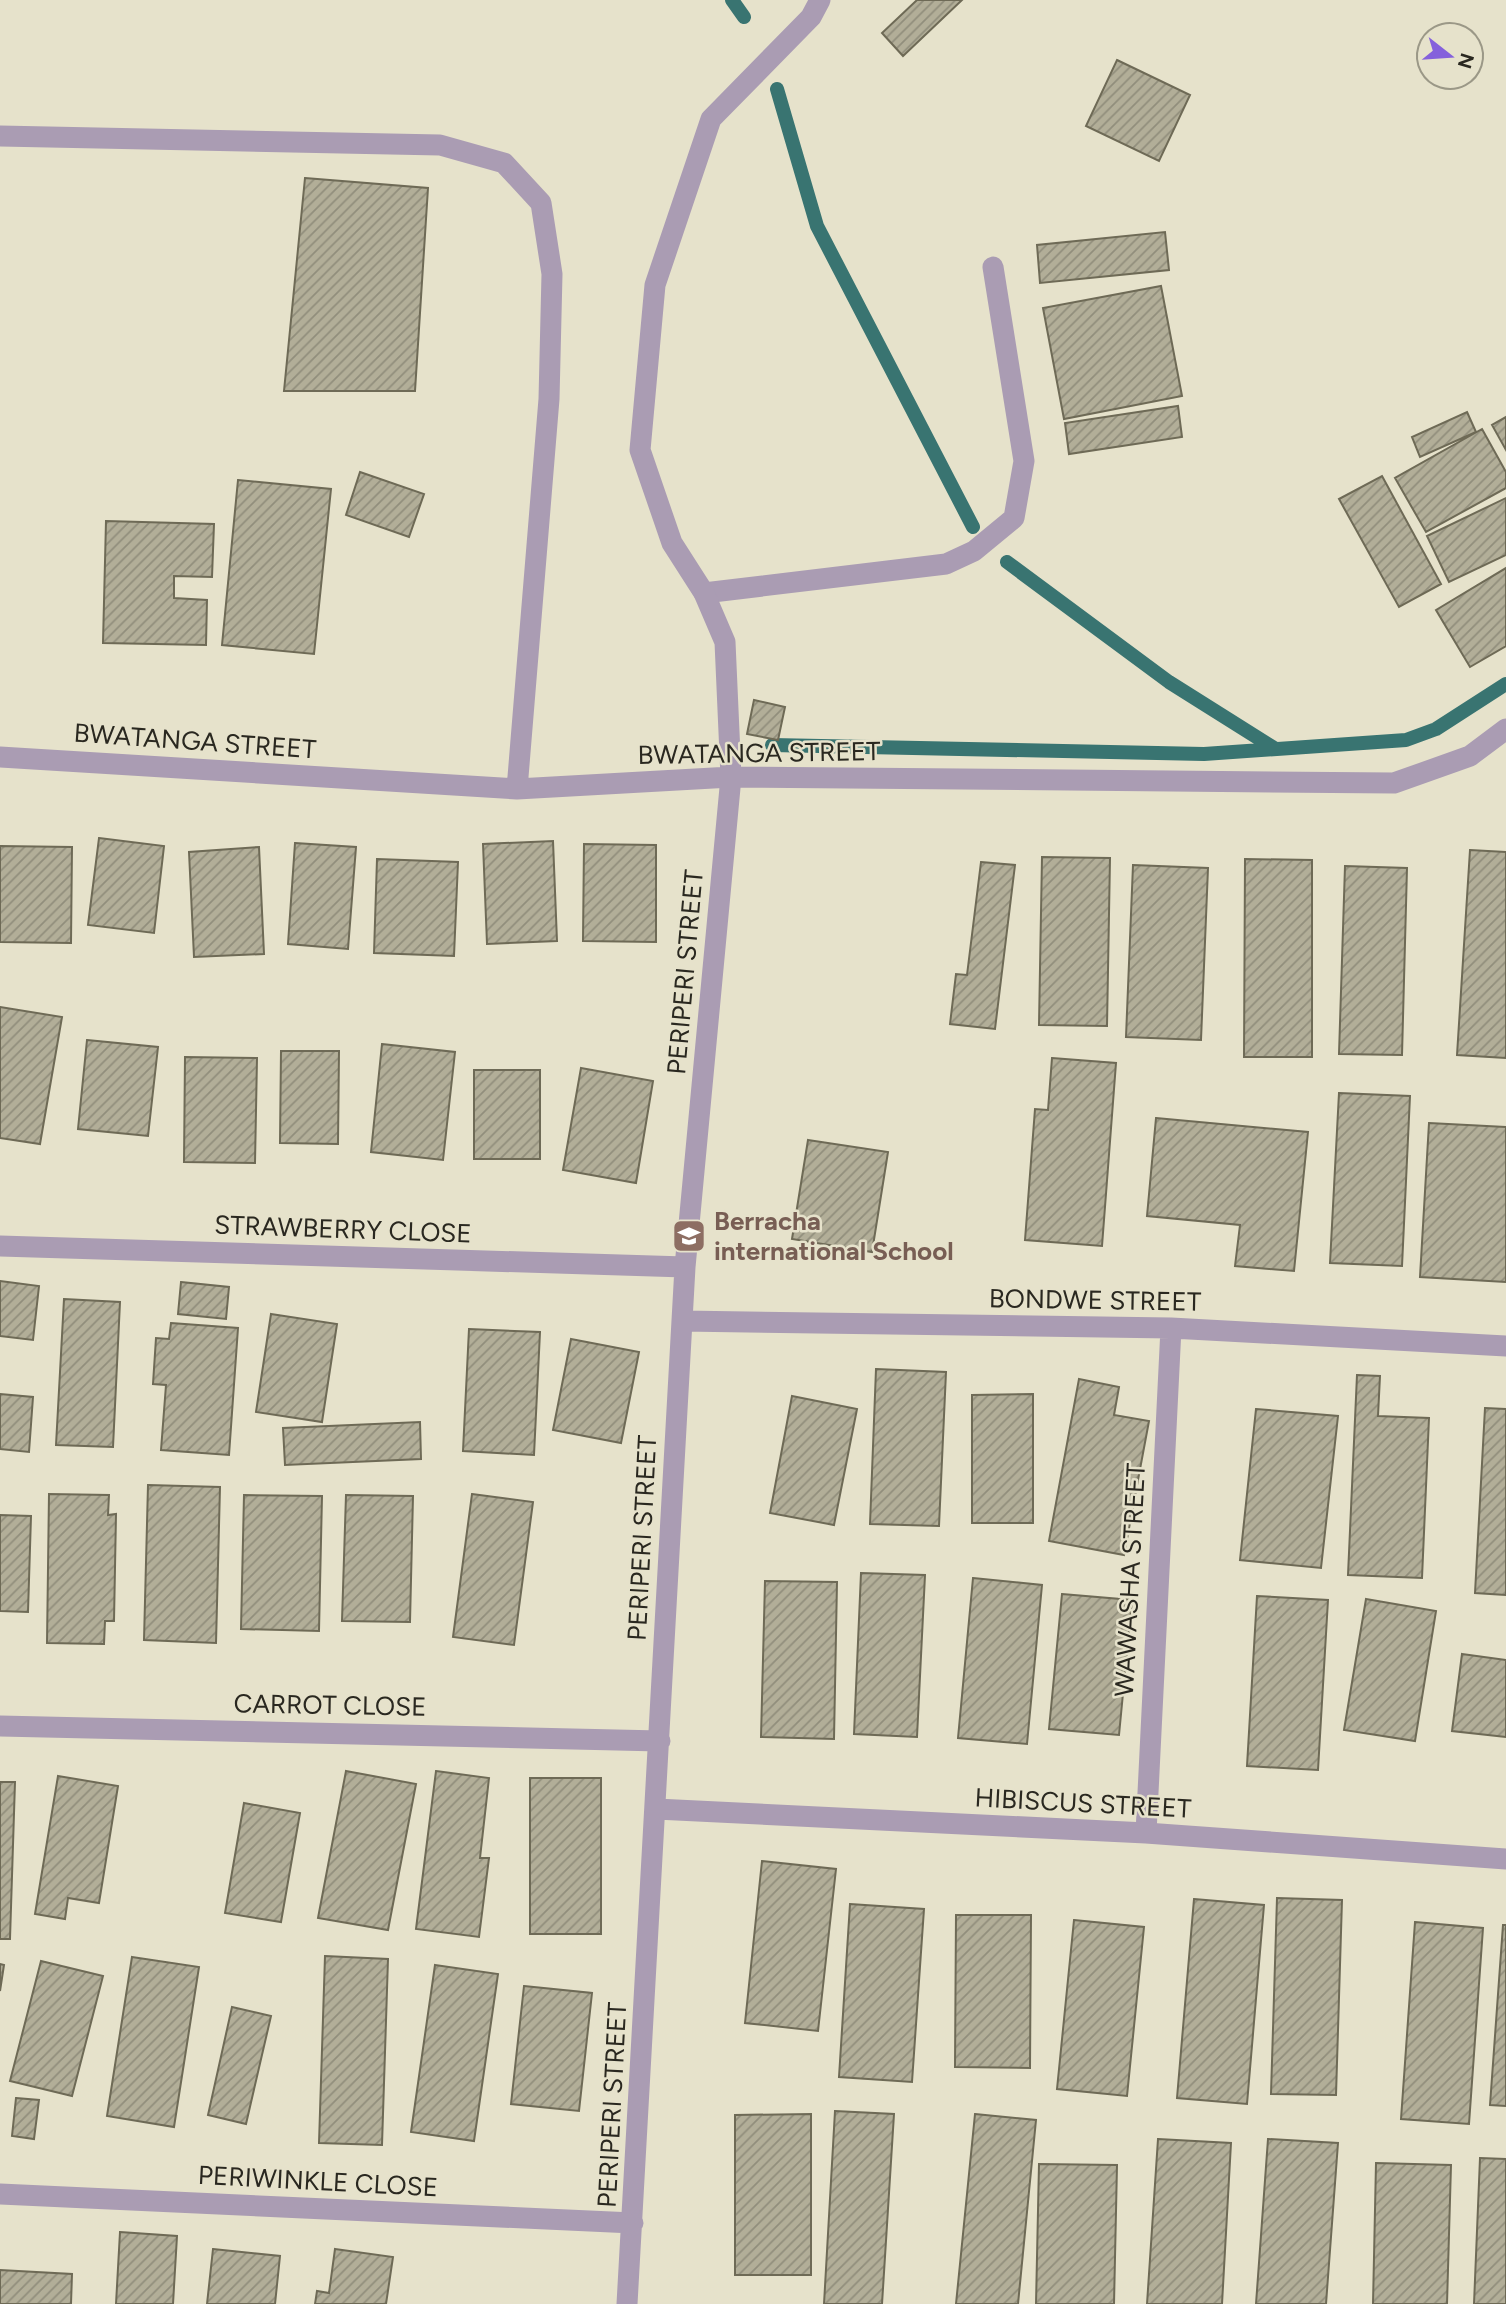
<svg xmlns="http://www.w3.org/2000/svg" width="1506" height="2304" viewBox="0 0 1506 2304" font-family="Figtree,sans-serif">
  <defs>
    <pattern id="building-hatch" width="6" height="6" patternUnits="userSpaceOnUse" patternTransform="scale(1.75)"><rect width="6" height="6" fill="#b2ae98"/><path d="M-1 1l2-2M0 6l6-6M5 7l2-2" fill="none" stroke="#918e7c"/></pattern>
  </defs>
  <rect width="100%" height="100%" fill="#e6e2cb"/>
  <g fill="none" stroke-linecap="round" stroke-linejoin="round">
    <path stroke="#397471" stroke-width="14" d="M 732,0 L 744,17
      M 777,89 L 817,226 L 973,527
      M 1007,562 L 1169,682 L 1274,748
      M 772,745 L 1204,754 L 1406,740 L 1436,729 L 1506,684"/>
  </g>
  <path fill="url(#building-hatch)" stroke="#6e6a56" stroke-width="2" d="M 917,0 L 962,0 L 903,56 L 882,33 Z
    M 1117,60 L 1190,95 L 1159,161 L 1086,126 Z
    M 305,178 L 428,188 L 415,391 L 284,391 Z
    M 1165,232 L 1169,270 L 1040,283 L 1037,245 Z
    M 1161,286 L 1182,396 L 1064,419 L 1043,308 Z
    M 1178,406 L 1182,437 L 1069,454 L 1065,423 Z
    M 1467,412 L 1476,432 L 1420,457 L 1412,437 Z
    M 1506,417 L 1506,450 L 1492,425 Z
    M 1482,429 L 1506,472 L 1506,488 L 1426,532 L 1395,478 Z
    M 360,472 L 424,494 L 409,537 L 346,515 Z
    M 1382,476 L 1441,584 L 1399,607 L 1339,499 Z
    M 238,480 L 331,489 L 314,654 L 222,645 Z
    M 1506,498 L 1506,555 L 1449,582 L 1427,536 Z
    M 106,521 L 214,524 L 212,577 L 174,576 L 174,598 L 207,600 L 206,645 L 103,643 Z
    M 1506,568 L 1506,646 L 1470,667 L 1436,610 Z
    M 754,700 L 785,707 L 778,740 L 747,734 Z
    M 99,838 L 164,846 L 154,933 L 88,925 Z
    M 553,841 L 557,941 L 487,944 L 483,844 Z
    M 295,843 L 356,847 L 348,949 L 288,944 Z
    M 584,844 L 656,845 L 656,942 L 583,941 Z
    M 0,846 L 72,847 L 71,943 L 0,942 Z
    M 259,847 L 264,954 L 194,957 L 189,852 Z
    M 1470,850 L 1506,852 L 1506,1058 L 1457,1055 Z
    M 1042,857 L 1110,858 L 1107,1026 L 1039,1025 Z
    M 377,859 L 458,862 L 454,956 L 374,953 Z
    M 1245,859 L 1312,860 L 1312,1057 L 1244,1057 Z
    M 981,862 L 1015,865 L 995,1029 L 950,1024 L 956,974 L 967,975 Z
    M 1133,865 L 1208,868 L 1201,1040 L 1126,1037 Z
    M 1345,866 L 1407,868 L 1402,1055 L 1339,1054 Z
    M 0,1007 L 62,1017 L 40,1144 L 0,1138 Z
    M 87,1040 L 158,1047 L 148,1136 L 78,1129 Z
    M 382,1044 L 455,1052 L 443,1160 L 371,1152 Z
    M 281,1051 L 339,1051 L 338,1144 L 280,1143 Z
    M 185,1057 L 257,1058 L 255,1163 L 184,1162 Z
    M 1052,1058 L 1116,1063 L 1102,1246 L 1025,1240 L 1035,1109 L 1048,1110 Z
    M 581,1068 L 653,1081 L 636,1183 L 563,1170 Z
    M 474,1070 L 540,1070 L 540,1159 L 474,1159 Z
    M 1339,1093 L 1410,1096 L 1402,1266 L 1330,1263 Z
    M 1156,1118 L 1308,1132 L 1294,1271 L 1235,1266 L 1240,1225 L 1147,1216 Z
    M 1429,1123 L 1506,1127 L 1506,1282 L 1420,1277 Z
    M 808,1140 L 888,1152 L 872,1252 L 792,1239 Z
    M 0,1281 L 39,1286 L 33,1340 L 0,1336 Z
    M 181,1282 L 229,1287 L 226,1319 L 178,1314 Z
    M 64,1299 L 120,1302 L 113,1447 L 56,1445 Z
    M 271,1314 L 337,1324 L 322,1422 L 256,1412 Z
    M 171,1323 L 238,1328 L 229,1455 L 161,1450 L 166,1385 L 153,1384 L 156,1338 L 169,1339 Z
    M 469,1329 L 540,1332 L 534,1455 L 463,1451 Z
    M 571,1339 L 639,1352 L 621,1443 L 553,1430 Z
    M 876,1369 L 946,1372 L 939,1526 L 870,1524 Z
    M 1357,1375 L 1380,1376 L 1378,1416 L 1429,1418 L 1422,1578 L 1348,1575 Z
    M 1079,1379 L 1119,1387 L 1114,1415 L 1149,1421 L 1124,1555 L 1049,1541 Z
    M 0,1394 L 33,1397 L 29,1452 L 0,1449 Z
    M 1033,1394 L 1033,1523 L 972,1523 L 972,1395 Z
    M 792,1396 L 857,1409 L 834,1525 L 770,1513 Z
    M 1485,1408 L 1506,1409 L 1506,1595 L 1475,1593 Z
    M 1256,1409 L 1338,1416 L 1321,1568 L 1240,1560 Z
    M 420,1422 L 421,1459 L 285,1465 L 283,1428 Z
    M 148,1485 L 220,1487 L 216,1643 L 144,1640 Z
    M 49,1494 L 109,1495 L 108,1515 L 116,1514 L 114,1621 L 105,1621 L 104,1644 L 47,1643 Z
    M 472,1494 L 533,1502 L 514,1645 L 453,1637 Z
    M 244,1495 L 322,1496 L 319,1631 L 241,1629 Z
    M 346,1495 L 413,1496 L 410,1622 L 342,1621 Z
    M 0,1515 L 31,1516 L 28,1612 L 0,1611 Z
    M 861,1573 L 925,1575 L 917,1737 L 854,1734 Z
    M 973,1578 L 1042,1585 L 1027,1744 L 958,1738 Z
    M 765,1581 L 837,1582 L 834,1739 L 761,1737 Z
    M 1062,1594 L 1132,1600 L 1119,1735 L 1049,1729 Z
    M 1257,1596 L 1328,1600 L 1318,1770 L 1247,1766 Z
    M 1366,1599 L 1436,1611 L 1415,1741 L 1344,1730 Z
    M 1462,1654 L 1506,1660 L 1506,1737 L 1452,1731 Z
    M 346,1771 L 416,1784 L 388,1930 L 318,1918 Z
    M 436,1771 L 489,1778 L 480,1858 L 489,1858 L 479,1937 L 416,1929 Z
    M 58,1776 L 118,1786 L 99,1903 L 68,1898 L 65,1919 L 35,1914 Z
    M 530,1778 L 601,1778 L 601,1934 L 530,1934 Z
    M 0,1782 L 15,1782 L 10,1939 L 0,1939 Z
    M 244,1803 L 300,1813 L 281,1922 L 225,1913 Z
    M 762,1861 L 836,1869 L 818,2031 L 745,2023 Z
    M 1277,1898 L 1342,1900 L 1336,2095 L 1271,2094 Z
    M 1194,1899 L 1264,1905 L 1247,2104 L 1177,2098 Z
    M 850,1904 L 924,1909 L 912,2082 L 839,2077 Z
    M 956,1915 L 1031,1915 L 1030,2068 L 955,2067 Z
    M 1074,1920 L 1144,1927 L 1127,2096 L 1057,2089 Z
    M 1415,1922 L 1483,1928 L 1469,2124 L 1401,2119 Z
    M 1503,1925 L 1506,1925 L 1506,2106 L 1490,2105 Z
    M 325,1956 L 388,1959 L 382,2145 L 319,2143 Z
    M 132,1957 L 199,1967 L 174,2127 L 107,2116 Z
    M 41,1961 L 103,1976 L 72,2096 L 10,2081 Z
    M 0,1964 L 4,1965 L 0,1991 Z
    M 435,1965 L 498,1974 L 474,2141 L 411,2132 Z
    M 524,1986 L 592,1993 L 579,2111 L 511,2104 Z
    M 232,2007 L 271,2016 L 246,2124 L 208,2115 Z
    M 16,2098 L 39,2100 L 34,2139 L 12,2136 Z
    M 835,2111 L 894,2114 L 882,2304 L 824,2304 Z
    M 811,2114 L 811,2275 L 735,2275 L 735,2115 Z
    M 975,2114 L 1036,2120 L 1018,2304 L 956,2304 Z
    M 1158,2139 L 1231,2143 L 1222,2304 L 1147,2304 Z
    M 1268,2139 L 1338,2143 L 1326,2304 L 1256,2304 Z
    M 1480,2158 L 1506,2159 L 1506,2304 L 1474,2304 Z
    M 1376,2163 L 1451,2165 L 1447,2304 L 1373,2304 Z
    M 1039,2164 L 1117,2165 L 1114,2304 L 1036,2304 Z
    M 120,2232 L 177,2236 L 173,2304 L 116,2304 Z
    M 213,2249 L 280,2256 L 275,2304 L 207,2304 Z
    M 335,2249 L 393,2257 L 386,2304 L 315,2304 L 317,2291 L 329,2293 Z
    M 0,2270 L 72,2274 L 71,2304 L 0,2304 Z"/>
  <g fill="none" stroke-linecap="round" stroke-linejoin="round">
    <path stroke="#aa9cb3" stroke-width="21" d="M 704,593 L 946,564 L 974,551 L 1014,518 L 1024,461 L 993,267"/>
    <path stroke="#aa9cb3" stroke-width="21" d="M 0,136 L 440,145 L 504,163 L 541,203 L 552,274 L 549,399 L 517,789
      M 0,757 L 517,789 L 731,777 L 1394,783 L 1470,756 L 1506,729
      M 0,1246 L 685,1267
      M 682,1321 L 1171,1328 L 1506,1346
      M 0,1726 L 660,1741
      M 656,1809 L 1146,1833 L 1506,1859
      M 1146,1833 L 1171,1328
      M 0,2194 L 633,2223
      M 627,2304 L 685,1267 L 731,777 L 725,642 L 704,593 L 672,543 L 640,450 L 655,285 L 711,119 L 811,17 L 820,0"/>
  </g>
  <defs>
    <symbol id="school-square" viewBox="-11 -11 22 22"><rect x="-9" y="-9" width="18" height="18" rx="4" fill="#8d6e63" stroke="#e6e2cb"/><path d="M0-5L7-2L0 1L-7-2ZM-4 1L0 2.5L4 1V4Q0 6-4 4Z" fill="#fff"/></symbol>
  </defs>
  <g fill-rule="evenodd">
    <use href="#school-square" x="670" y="1217" width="38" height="38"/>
  </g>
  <g text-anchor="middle" stroke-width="5" stroke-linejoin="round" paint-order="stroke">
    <g font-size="26" fill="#2a2820" stroke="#e6e2cb">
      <text transform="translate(195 741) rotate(4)" y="9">BWATANGA STREET</text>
      <text transform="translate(759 753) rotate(-1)" y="9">BWATANGA STREET</text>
      <text transform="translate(685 972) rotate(-85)" y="9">PERIPERI STREET</text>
      <text transform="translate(343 1229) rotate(2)" y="9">STRAWBERRY CLOSE</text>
      <text transform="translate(1095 1300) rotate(1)" y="9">BONDWE STREET</text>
      <text transform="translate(642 1538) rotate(-87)" y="9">PERIPERI STREET</text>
      <text transform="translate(1130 1580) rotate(-87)" y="9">WAWASHA STREET</text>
      <text transform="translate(330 1705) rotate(1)" y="9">CARROT CLOSE</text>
      <text transform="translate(1083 1803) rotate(3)" y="9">HIBISCUS STREET</text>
      <text transform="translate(612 2105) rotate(-87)" y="9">PERIPERI STREET</text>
      <text transform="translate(318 2181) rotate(3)" y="9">PERIWINKLE CLOSE</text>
    </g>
    <g font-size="26" font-weight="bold" fill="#785e54" stroke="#e6e2cb" text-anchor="start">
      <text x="714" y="1230">Berracha<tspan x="714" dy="30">international School</tspan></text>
    </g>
  </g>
  <g transform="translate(1450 56) rotate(107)"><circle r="33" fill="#e6e2cb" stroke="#9b9887" stroke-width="2"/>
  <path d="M0-5L12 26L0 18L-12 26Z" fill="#8561dc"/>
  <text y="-10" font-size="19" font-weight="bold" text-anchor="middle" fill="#2a2820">N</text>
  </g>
</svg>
